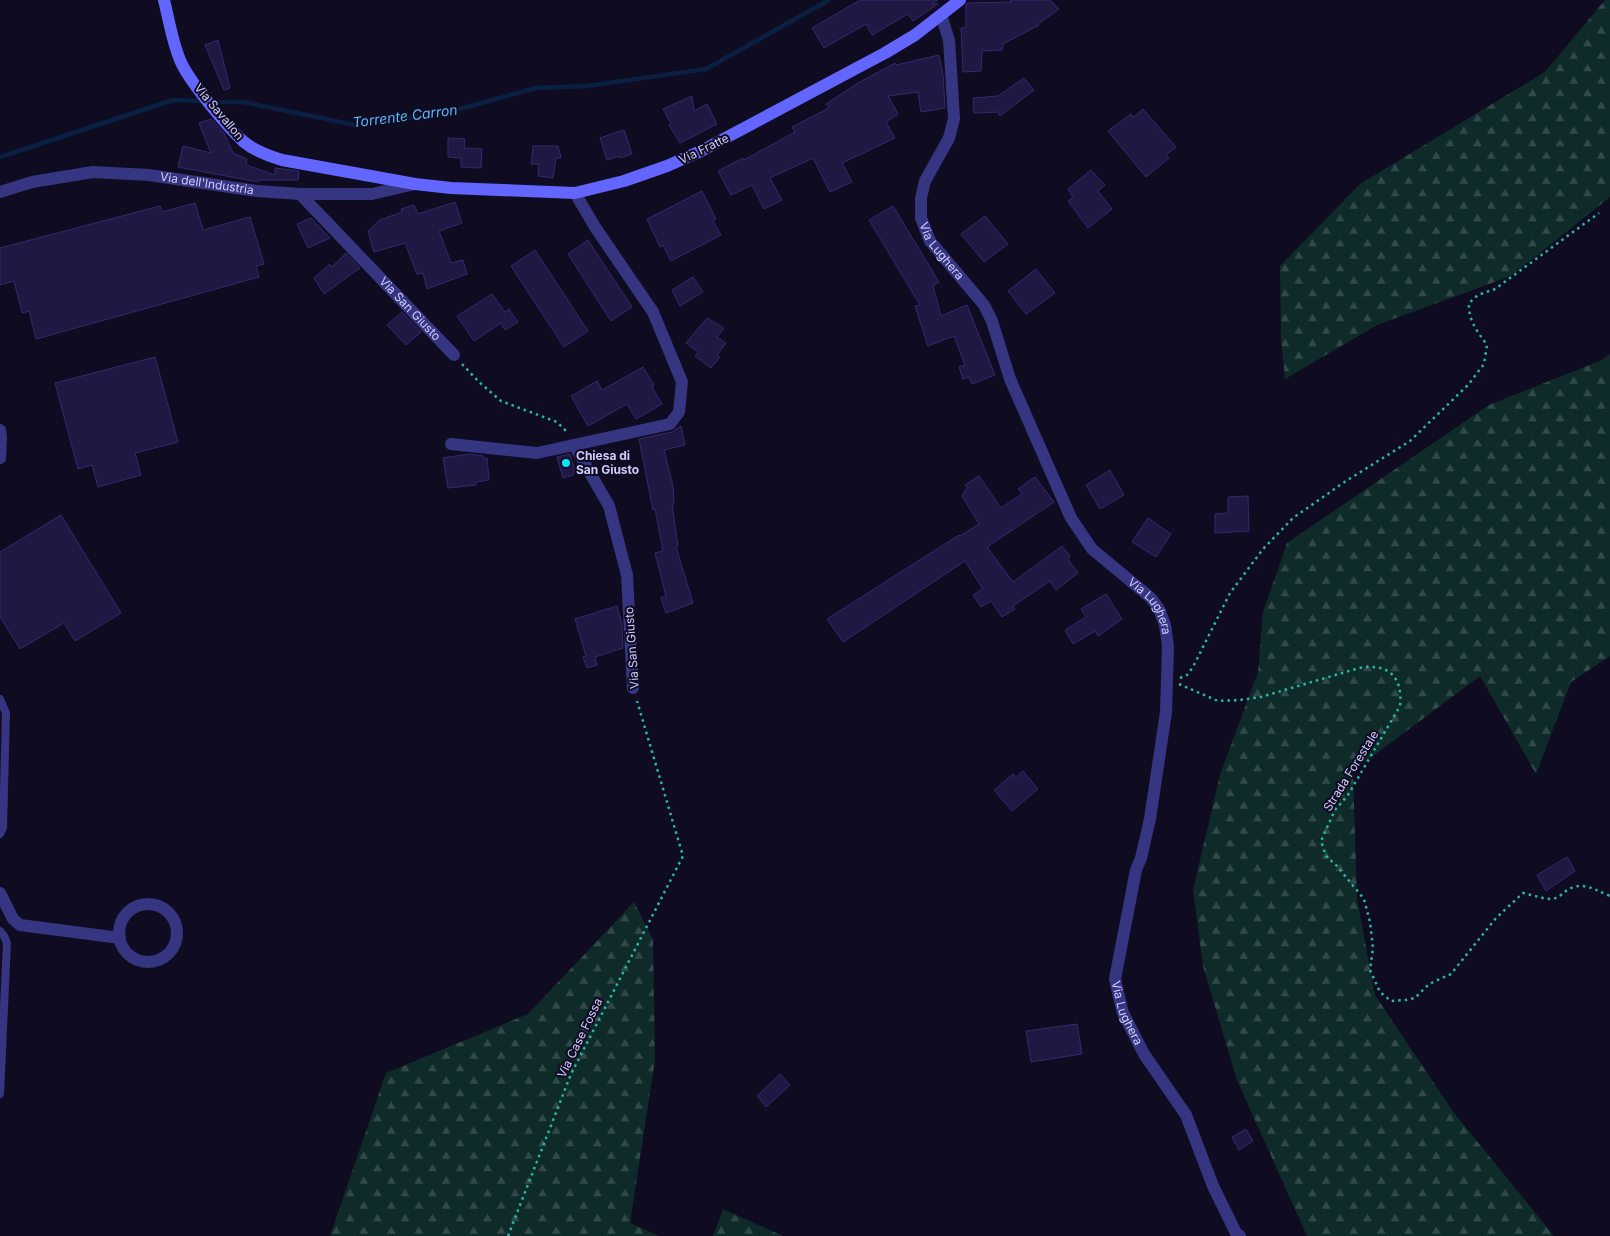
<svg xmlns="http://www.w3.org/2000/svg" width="1610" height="1236" viewBox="0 0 1610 1236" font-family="Inter,sans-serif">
  <defs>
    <pattern id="forest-firs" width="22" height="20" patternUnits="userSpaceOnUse" patternTransform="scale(1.25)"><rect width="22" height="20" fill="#0f2b29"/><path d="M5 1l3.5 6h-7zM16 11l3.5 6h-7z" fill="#314949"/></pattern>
  </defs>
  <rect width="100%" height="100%" fill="#0f0c21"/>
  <path fill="url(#forest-firs)" d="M 1605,0 L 1610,0 L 1610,197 L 1511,276 L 1377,325 L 1285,379 L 1281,338 L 1280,266 L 1360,184 L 1545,72 Z
    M 1610,354 L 1610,656 L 1571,682 L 1536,774 L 1480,676 L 1353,771 L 1357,899 L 1375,995 L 1454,1113 L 1554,1236 L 1307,1236 L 1237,1080 L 1203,966 L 1193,890 L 1220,775 L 1258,672 L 1263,612 L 1287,543 L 1489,405 L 1602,360 Z
    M 634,902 L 653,940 L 655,1060 L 630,1223 L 659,1236 L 330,1236 L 386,1073 L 528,1014 Z
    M 723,1209 L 783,1236 L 713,1236 Z"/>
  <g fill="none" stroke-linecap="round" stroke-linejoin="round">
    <path stroke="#092043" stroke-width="4.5" d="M 211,102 L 243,102 L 355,125 L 445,113 L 536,88 L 587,86 L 706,69 L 829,0
      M 0,157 L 173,100 L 203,101"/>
  </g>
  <path fill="#1f1843" stroke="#342970" d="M 860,0 L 938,0 L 932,4 L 938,4 L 913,21 L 908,14 L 872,35 L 866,24 L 824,48 L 812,28 Z
    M 1010,0 L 1050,0 L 1059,9 L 1038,24 L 1039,25 L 1003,44 L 1002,50 L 982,51 L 981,71 L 963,72 L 961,28 L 966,27 L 966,5 L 967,3 L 1011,2 Z
    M 218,40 L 230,88 L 224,90 L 205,45 Z
    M 939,55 L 943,75 L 945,108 L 921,112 L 918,92 L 888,96 L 898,114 L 886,122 L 895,138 L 842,163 L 852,182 L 830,192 L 813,158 L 770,178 L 782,200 L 764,209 L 752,185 L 731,195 L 718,171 L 743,158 L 744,160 L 795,132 L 792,127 L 829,108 L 826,104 L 858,83 L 895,63 L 896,65 Z
    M 1024,78 L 1034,90 L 1000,116 L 998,112 L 974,113 L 973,98 L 998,96 Z
    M 692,96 L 694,111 L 707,104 L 717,124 L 680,143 L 669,125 L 671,124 L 663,109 Z
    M 1143,109 L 1176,147 L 1166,155 L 1169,158 L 1146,177 L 1108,131 L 1131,114 L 1134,117 Z
    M 211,119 L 224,133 L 233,153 L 247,159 L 246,165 L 275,175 L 275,168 L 299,171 L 298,180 L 259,180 L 258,182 L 178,167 L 183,146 L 211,153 L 199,123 Z
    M 624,130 L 632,154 L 620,158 L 619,156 L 607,160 L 600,138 Z
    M 448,138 L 465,139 L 464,148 L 482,149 L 481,168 L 461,167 L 461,158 L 448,157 Z
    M 533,146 L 558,146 L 561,158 L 556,158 L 553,178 L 538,176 L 539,164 L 531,164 Z
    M 1091,170 L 1105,185 L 1098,191 L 1112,209 L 1088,228 L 1068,201 L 1073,197 L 1068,189 Z
    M 702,191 L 716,219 L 713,221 L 721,235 L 671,261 L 663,245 L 660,247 L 647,219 Z
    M 455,202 L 462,223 L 439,231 L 451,263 L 463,260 L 467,274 L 427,289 L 423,273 L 417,274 L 405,243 L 374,252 L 368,231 L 380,220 L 402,212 L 401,209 L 414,205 L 418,214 Z
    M 195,203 L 203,230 L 250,217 L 264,264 L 256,266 L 259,277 L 36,339 L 29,311 L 22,313 L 14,281 L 0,285 L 0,248 L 160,206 L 162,212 Z
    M 893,206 L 939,282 L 933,286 L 941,316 L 967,305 L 995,375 L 972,384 L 969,377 L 963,379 L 959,367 L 965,365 L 954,336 L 928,346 L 915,306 L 920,305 L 869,220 Z
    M 985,216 L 1008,244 L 984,262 L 961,234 Z
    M 311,218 L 330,238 L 308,248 L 297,224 Z
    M 588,240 L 632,307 L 611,321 L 568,254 Z
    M 535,250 L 588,331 L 564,347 L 511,266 Z
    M 346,253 L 360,268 L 324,294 L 314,278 L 330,264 L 332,267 Z
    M 1036,269 L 1055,293 L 1026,314 L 1008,291 Z
    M 693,277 L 703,292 L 680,306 L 672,290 Z
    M 492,294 L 505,312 L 509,309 L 518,322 L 505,330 L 501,323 L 474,341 L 457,316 Z
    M 402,312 L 421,332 L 406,345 L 387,325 Z
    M 707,318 L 724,328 L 717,337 L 726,343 L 717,355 L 720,357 L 711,368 L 695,356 L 698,352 L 686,343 Z
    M 155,357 L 178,442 L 135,453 L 141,475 L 98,487 L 92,465 L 78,469 L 55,383 Z
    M 643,367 L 654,385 L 652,387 L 662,404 L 636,419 L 627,404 L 588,426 L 571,396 L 597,381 L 602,390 Z
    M 681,426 L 685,445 L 664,450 L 673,486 L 674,504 L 672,504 L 678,546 L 676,547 L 693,603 L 666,613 L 661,598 L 666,596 L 655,553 L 663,551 L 655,509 L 653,510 L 639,439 L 672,432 Z
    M 469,454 L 483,456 L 484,458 L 487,458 L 489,480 L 476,482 L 476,485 L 448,488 L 443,458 Z
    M 570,454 L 575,471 L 573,475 L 563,478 L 557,457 Z
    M 1110,470 L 1124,495 L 1100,509 L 1086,485 Z
    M 979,476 L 1001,508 L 1022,494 L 1018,489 L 1035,477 L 1054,502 L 987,547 L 1013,582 L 1062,546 L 1070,556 L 1068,559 L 1078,573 L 1056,590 L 1050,581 L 1013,606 L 1015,609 L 1002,617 L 991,601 L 981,607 L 973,595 L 983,589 L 965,561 L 843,642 L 827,619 L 959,535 L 960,536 L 979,524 L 962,496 L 967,487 L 965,485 Z
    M 1248,496 L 1249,531 L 1215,533 L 1215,514 L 1228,513 L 1228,497 Z
    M 61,515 L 121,613 L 75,641 L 64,623 L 20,649 L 0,617 L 0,552 Z
    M 1148,518 L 1171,534 L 1156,557 L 1132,542 Z
    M 1106,594 L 1122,619 L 1098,636 L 1095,631 L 1073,644 L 1065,630 L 1086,617 L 1081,609 Z
    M 617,606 L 622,625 L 623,648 L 595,657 L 597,665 L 587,668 L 583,657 L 586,656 L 575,619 Z
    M 1023,771 L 1038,789 L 1012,811 L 994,790 L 1013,774 L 1016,777 Z
    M 1567,857 L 1575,871 L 1546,891 L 1537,875 Z
    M 1077,1024 L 1082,1054 L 1031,1062 L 1026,1031 Z
    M 780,1074 L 790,1085 L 766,1107 L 757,1096 Z
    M 1246,1129 L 1253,1141 L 1239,1150 L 1232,1137 Z"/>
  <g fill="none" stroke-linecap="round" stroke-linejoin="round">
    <path stroke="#29b6a9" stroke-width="2.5" stroke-dasharray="2.5 4" stroke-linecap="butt" d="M 462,364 L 479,382 L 501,401 L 557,422 L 568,433
      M 1180,678 L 1187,675 L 1193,667 L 1230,593 L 1263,549 L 1293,518 L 1346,481 L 1410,441 L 1468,385 L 1484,364 L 1487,345 C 1477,331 1468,320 1469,303 L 1478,295 L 1495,289 L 1599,213
      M 1179,684 L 1218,701 L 1240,700 L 1261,697 L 1359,668 C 1388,663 1403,676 1400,706 L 1348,795 L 1335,810 L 1321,841 L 1326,856 L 1337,866 L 1364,899 L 1370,922 L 1373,948 L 1370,970 L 1380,992 L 1391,1001 L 1406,1000 L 1415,998 L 1429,984 L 1451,974 L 1496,918 L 1523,893 L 1547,899 L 1558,898 C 1577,878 1589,887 1610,896
      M 508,1236 L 571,1074 L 683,856 L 637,701"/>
    <path stroke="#363582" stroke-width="8" d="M 0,699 L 6,713 L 3,828 L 0,834
      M 0,931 L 4,936 L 7,943 L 0,1094"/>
    <g stroke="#363582" stroke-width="12">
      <path id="s1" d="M 300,194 L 454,355"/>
      <path d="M 0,430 L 1,437 L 0,458"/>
      <path d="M 451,444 L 537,453 L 670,424 L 679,412 L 682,382 L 653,312 L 595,227 L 575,193"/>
      <path d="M 574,445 L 609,506 L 627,575 L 633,688"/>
      <path d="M 0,893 L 13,919 L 20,925 L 120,938"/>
      <circle cx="148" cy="933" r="29"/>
    </g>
    <g stroke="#363582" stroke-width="12">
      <path id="s2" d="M 941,15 L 949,40 L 954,119 L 949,138 L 925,181 L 921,198 L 921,218 L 930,241 L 984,305 L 992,321 L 1010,379 L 1071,518 L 1092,549 L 1151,598 L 1159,609 L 1165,625 L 1168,646 L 1166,712 L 1150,819 L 1141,858 L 1136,870 L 1115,979 L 1120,1001 L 1123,1013 L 1144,1054 L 1186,1115 L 1213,1186 L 1236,1233 L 1240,1236"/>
      <path id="s3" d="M 0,192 L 32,182 L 93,172 L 149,175 L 257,191 L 300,194 L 372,194 L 415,184"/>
    </g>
    <path stroke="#6365ff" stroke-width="12" d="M 164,0 C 169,20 172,41 180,60 C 188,80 227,127 244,142 C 255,151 269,156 282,160 L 415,184 L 451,188 L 575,193 L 624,181 L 667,166 L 701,151 L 885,53 L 915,35 L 960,0"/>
  </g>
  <circle fill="#00e7f7" stroke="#0f0c21" stroke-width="2" cx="566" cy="463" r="5"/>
  <g text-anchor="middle" stroke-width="4" stroke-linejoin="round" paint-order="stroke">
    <g font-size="12" fill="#d0ccff" stroke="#0f0c21">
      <text transform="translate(219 112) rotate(50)" y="4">Via Savallon</text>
      <text transform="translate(704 149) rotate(-26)" y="4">Via Fratte</text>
      <text dy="4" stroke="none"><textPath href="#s3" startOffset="210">Via dell'Industria</textPath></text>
      <text dy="4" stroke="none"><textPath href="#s2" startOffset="251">Via Lughera</textPath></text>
      <text dy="4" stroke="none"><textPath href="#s1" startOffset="159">Via San Giusto</textPath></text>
      <text dy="4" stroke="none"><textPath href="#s2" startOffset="671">Via Lughera</textPath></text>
      <text transform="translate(632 648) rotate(-94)" y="4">Via San Giusto</text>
      <text transform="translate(1351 771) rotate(-58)" y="4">Strada Forestale</text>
      <text dy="4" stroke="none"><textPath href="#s2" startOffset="1091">Via Lughera</textPath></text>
      <text transform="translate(580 1038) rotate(-64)" y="4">Via Case Fossa</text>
    </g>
    <g font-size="12" font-weight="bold" fill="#d0ccff" stroke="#0f0c21" text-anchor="start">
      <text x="576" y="460">Chiesa di<tspan x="576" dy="14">San Giusto</tspan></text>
    </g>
    <g font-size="14" font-style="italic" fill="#5ab8ff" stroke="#0f0c21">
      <text transform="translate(405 116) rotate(-7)" y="5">Torrente Carron</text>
    </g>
  </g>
</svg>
